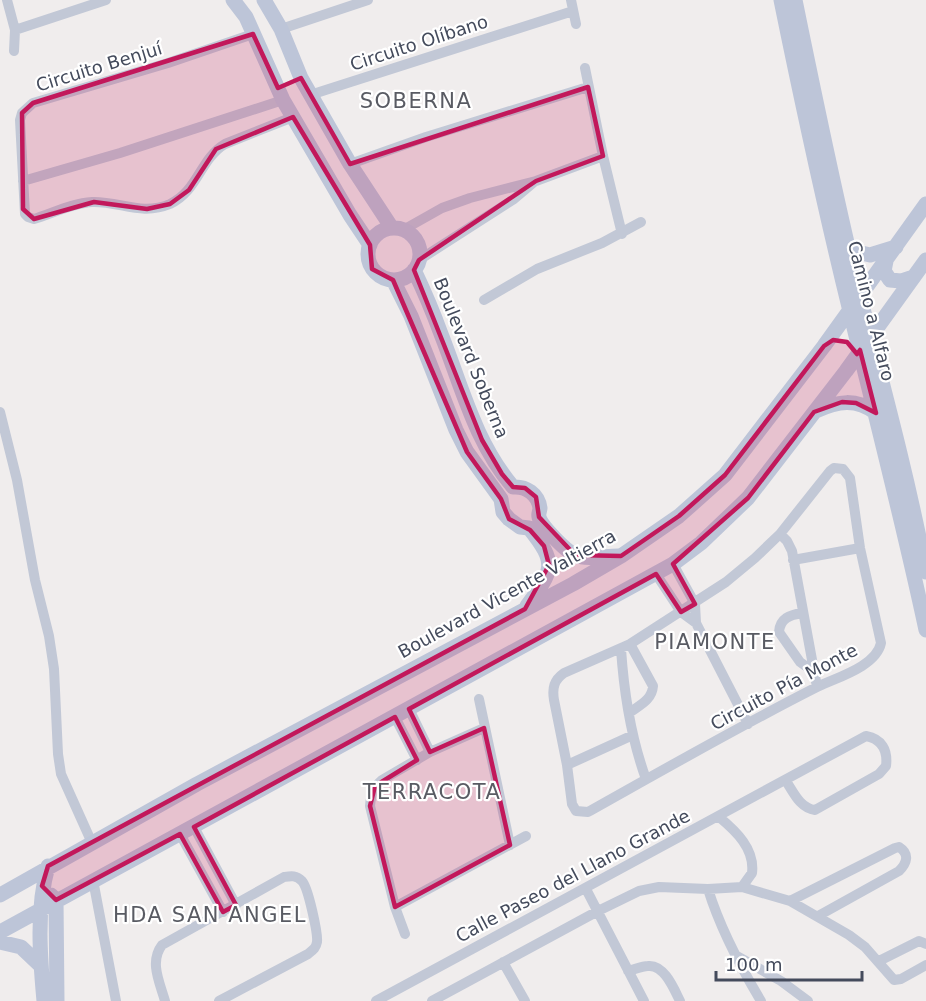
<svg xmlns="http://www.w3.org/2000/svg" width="926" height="1001" viewBox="0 0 926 1001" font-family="'DejaVu Sans',sans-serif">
  <rect width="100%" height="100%" fill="#f0eded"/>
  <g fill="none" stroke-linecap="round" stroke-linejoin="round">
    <path stroke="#c2c8d6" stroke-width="10" d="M 7,0 L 15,30 L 14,51
      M 571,0 L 576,24
      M 281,29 L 368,0
      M 15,30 L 106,0
      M 253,34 L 168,63 L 33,103 L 22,113 L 20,120 L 25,214 L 28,217 L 34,219 C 53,213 73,203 92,202 C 120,201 141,216 170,204 C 198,191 200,159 225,144 L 293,117
      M 585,68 L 603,156 L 622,234
      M 310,95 L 573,11
      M 350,164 L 426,137 L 588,87
      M 23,181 L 120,153 L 283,100
      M 403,230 L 442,208 L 470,198 L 536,181 L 603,156
      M 419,260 L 514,199 L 533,183
      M 484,300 L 537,269 L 602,243 L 641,222
      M 0,412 L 17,480 L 35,580 L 49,636 L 54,669 L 58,754 L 61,774 L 92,843
      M 834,468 L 843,469 L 850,478 L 860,548 L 881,643 C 876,667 835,678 815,688 C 738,727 663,770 588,812 L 576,811 L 572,804 L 567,765 L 554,700 C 552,688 554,680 564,673 L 630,644 L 726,582 L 755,558 L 780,534 L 830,471 Z
      M 780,534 L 787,541 L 792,551 L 817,687
      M 793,560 L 860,548
      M 673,564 L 695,604 L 696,623 L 748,724
      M 656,574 L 681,612 L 696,623
      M 802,613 C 790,615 780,618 779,632 L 800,662 L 814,672
      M 621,649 C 624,693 631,738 646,779
      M 479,699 L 510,845
      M 409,709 L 430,752
      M 629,713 C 640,705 652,700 653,686 L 630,644
      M 395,717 L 417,760
      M 567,765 L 633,735
      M 719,817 C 736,831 755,849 752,873 L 742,887
      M 194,827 L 236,905
      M 180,834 L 223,912
      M 93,880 L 116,1001
      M 586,889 L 644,1001
      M 708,889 C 720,928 740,966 761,1001
      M 790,901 L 895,848 L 899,847 C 910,854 907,863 899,871 L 818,916
      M 395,907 L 526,836
      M 405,934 L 395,907 L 370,806 C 371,794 373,788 382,780 L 430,752 L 484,728
      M 737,956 L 781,981 L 808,1001
      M 879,961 L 919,941 L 926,944
      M 503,962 L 525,1001
      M 628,971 C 634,970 641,966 648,966 C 664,964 674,989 680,1001
      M 165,1001 C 160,983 149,962 162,945 L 284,877 C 291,876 296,875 302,881 C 308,887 318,933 317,942 C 316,948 313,950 308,954 L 219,1001
      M 376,1001 L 866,736 C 882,739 888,750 886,766 L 879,774 L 815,810 C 800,808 794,793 786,781
      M 432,1001 L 598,911 L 639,891 L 659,887 L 708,889 L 742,887 L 790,901 L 849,935 L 865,947 L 894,980 L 901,979 L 926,965"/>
    <path stroke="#bdc5d8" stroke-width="15" d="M 233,0 L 246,17 L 283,100 L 350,215 L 370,245
      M 264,0 L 281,29 L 301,78 L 350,164 L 392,228
      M 781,0 C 802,103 824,205 849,307 C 875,415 903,522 926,630
      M 795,0 C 815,98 835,196 859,293 C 883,386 908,478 926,572
      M368 254a26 26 0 1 1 52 0a26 26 0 1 1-52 0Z
      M 849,250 L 870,255 L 896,247
      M 886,261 L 884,271 L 890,280 L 901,281 L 913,277
      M 414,270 C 424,291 433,312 441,334 C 462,387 475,442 513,487 C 526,486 538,494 540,508 C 540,511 538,514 539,517 C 541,526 567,552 575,555 C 588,560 604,556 618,556
      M 393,280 L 411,316 L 456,430 L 467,452 L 501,499 L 503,512 L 509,519 L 520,527 L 529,528 C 558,564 553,570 527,606
      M 816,411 C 838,401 856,398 876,413
      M 0,895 L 197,784 L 573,584 L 621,556 L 679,516 L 725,475 L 824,346 L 926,204
      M 51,895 L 56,900 L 57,1001
      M 0,932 L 673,564 L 701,543 L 748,498 L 846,371 L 926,260
      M 0,942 L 21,947 L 41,966
      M 44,1001 C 40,957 36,909 48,866"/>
  </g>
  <path fill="#c2185b" fill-opacity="0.2" stroke="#c2185b" stroke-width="4.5" stroke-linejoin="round" d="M 253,34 L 278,88 L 301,78 L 350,164 L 588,87 L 603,156 L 536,181 L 419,260 L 414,270 L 482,440 L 502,474 L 513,487 L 525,488 L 536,497 L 539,517 L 575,555 L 621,556 L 679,516 L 725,475 L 824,346 L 833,340 L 847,342 L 857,354 L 860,350 L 876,413 L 856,403 L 842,402 L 814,412 L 748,498 L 673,564 L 695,604 L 681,612 L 656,574 L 409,709 L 430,752 L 484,728 L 510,845 L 395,907 L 370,806 L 375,786 L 417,760 L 395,717 L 194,827 L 236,905 L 223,912 L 180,834 L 56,900 L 42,886 L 48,866 L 525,609 L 549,565 L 544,546 L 530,530 L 509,519 L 501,499 L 467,452 L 393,280 L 372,269 L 370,245 L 293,117 L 216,149 L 189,190 L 170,204 L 147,209 L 94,202 L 34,219 L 23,209 L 22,113 L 33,103 Z"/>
  <g text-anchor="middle" stroke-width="4.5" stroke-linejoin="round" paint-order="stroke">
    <g font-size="18" fill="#444b5c" stroke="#fff">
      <text transform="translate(419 43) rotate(-18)" y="6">Circuito Olíbano</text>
      <text transform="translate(99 67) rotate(-17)" y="6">Circuito Benjuí</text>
      <text transform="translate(871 311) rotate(76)" y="6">Camino a Alfaro</text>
      <text transform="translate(471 358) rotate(68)" y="6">Boulevard Soberna</text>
      <text transform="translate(507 594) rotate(-29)" y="6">Boulevard Vicente Valtierra</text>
      <text transform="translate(784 687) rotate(-28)" y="6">Circuito Pía Monte</text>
      <text transform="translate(573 876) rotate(-28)" y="6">Calle Paseo del Llano Grande</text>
    </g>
    <g font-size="21" letter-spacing="1.5" fill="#595b63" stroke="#fff">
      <text x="416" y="108">SOBERNA</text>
      <text x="715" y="649">PIAMONTE</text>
      <text x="432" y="799">TERRACOTA</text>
      <text x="210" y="922">HDA SAN ANGEL</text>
    </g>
  </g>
  <path d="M716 971v9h146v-9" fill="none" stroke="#444b5c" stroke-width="3"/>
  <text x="725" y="971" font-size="18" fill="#444b5c" stroke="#ffffff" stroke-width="4.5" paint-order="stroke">100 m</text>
</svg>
